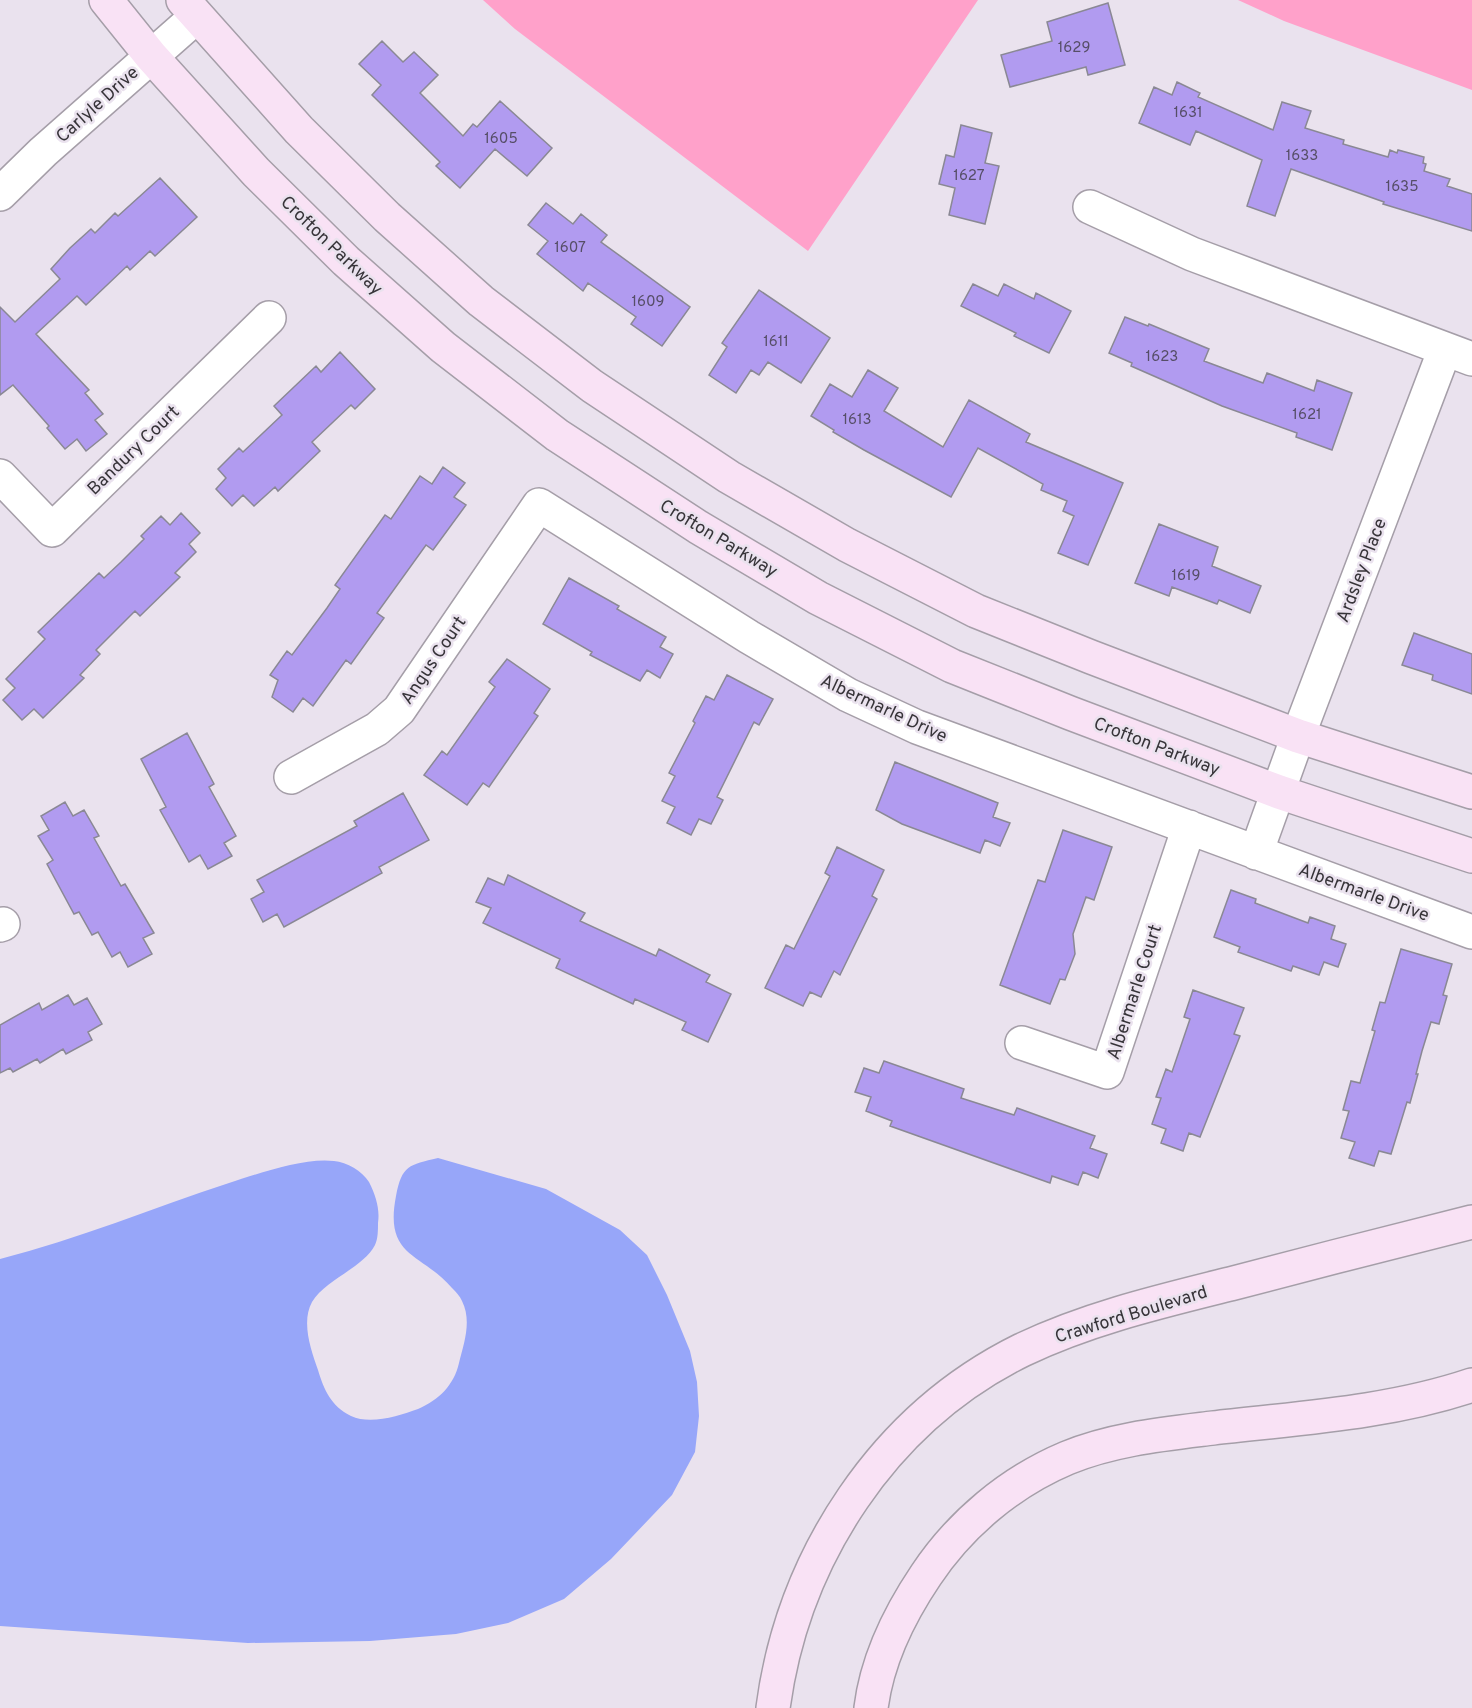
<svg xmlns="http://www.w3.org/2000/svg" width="1472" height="1708" viewBox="0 0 1472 1708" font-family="Overpass,sans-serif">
  <rect width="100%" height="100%" fill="#eae2ee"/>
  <path fill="#ffa1ca" d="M 483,0 L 978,0 L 808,251 L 515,29 Z
    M 1238,0 L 1472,0 L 1472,90 L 1284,21 Z"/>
  <path fill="#97a6f9" d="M 438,1158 L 546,1189 L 620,1230 L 647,1255 L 667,1295 L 690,1351 L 697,1382 L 699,1416 L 695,1452 L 672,1495 L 611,1559 L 564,1599 L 508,1623 L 456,1634 L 370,1641 L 248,1643 L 0,1626 L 0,1259 C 78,1239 153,1208 229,1183 C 257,1174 305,1157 334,1161 C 347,1162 362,1171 369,1182 C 376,1196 380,1209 378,1223 C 378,1230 378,1239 375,1245 C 363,1268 326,1279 312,1302 C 301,1322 311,1350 318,1370 C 324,1390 331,1406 351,1416 C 370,1425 399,1416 418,1409 C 439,1400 454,1385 459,1363 C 464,1343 472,1321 462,1301 C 460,1296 456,1292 452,1288 C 421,1252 384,1258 396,1196 C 402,1165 409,1165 438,1158 Z"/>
  <path fill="#b19bf0" stroke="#8a8894" stroke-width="1.5" d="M 1108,3 L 1125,65 L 1088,75 L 1086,67 L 1010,87 L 1001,55 L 1052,41 L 1047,22 Z
    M 382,41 L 403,62 L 414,52 L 438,75 L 420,93 L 463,136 L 473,124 L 477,127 L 500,101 L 552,148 L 527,176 L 495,149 L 460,188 L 436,166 L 440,162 L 372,95 L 381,85 L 359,64 Z
    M 1177,82 L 1200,93 L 1198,97 L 1273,130 L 1282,102 L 1311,111 L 1305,128 L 1344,140 L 1343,144 L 1388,157 L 1390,150 L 1397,153 L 1398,150 L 1424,157 L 1423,163 L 1426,164 L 1424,171 L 1450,179 L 1447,186 L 1472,194 L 1472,231 L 1383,204 L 1384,202 L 1291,169 L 1275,216 L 1247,206 L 1262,160 L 1196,131 L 1190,145 L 1139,123 L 1154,87 L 1172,95 Z
    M 961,125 L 992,133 L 985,163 L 999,166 L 985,224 L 949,215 L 955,188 L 939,184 L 946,155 L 954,157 Z
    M 160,178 L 197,217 L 155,256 L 150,251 L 130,270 L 127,266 L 86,305 L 77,296 L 36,334 L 89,390 L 85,393 L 103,414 L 95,420 L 107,434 L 86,451 L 77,439 L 65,449 L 47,428 L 49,426 L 13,385 L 0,395 L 0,307 L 15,322 L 60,279 L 51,269 L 70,248 L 91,229 L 95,233 L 115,213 L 118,216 Z
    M 546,203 L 573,224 L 581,214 L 607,235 L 601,242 L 690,307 L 662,346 L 631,324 L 636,317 L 588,283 L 583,291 L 537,254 L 548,241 L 528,225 Z
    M 973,284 L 998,296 L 1004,284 L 1034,299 L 1036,293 L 1071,311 L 1049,353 L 1014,336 L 1016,333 L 961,306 Z
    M 759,290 L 830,338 L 801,383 L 768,362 L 759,375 L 751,370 L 736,393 L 709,375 L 727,347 L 722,343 Z
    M 1125,317 L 1148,326 L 1149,324 L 1209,349 L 1204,361 L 1263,383 L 1267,373 L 1314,391 L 1317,380 L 1352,393 L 1332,450 L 1296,437 L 1297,433 L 1222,406 L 1131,366 L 1132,363 L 1109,353 Z
    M 340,352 L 375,389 L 355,409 L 351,405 L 312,442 L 320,451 L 278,491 L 275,487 L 254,506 L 243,495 L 232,506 L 216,489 L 226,478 L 218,469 L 239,448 L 243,452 L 282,415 L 274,406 L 316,366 L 321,372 Z
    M 868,370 L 898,388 L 884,411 L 943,447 L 969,400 L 1030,434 L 1026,442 L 1123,483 L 1088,565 L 1058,553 L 1074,516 L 1063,511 L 1067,501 L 1041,490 L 1043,484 L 978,448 L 951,497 L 864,450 L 833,432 L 834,430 L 811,416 L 830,384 L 852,397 Z
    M 443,467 L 465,483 L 454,497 L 466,505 L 433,550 L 426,545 L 377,613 L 384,618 L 351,664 L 346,660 L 313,706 L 303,698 L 293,712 L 272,697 L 278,680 L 270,675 L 287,651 L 292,655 L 327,608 L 340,589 L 335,585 L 385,515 L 391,519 L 420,476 L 432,484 Z
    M 181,513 L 200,533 L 189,544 L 196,552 L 175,573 L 180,577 L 140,616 L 135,611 L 96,650 L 100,654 L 80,675 L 84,678 L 43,718 L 34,709 L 22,720 L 3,700 L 15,688 L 6,679 L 45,639 L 38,632 L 99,573 L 104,578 L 121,562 L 144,539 L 141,536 L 161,516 L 170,525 Z
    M 1159,524 L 1218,547 L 1212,566 L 1261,586 L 1250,613 L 1219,600 L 1217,604 L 1172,587 L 1169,596 L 1135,583 Z
    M 569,578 L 619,606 L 617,609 L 666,637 L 660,647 L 673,654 L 660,678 L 647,670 L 640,681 L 590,655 L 592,652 L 543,624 Z
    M 1414,633 L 1472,654 L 1472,694 L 1432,680 L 1433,675 L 1402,665 Z
    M 507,659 L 550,689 L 534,713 L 538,716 L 489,787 L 483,783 L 467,805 L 424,775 L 442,751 L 447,755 L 495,687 L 489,682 Z
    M 727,675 L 773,699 L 759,725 L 754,722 L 717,797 L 723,800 L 711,824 L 699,819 L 691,835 L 667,823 L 675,807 L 662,801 L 675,776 L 669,773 L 695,723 L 693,721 L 706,696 L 714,700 Z
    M 187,733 L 214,784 L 209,787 L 236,836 L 224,843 L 232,856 L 208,869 L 200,855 L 189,862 L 160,810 L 166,807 L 141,759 Z
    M 895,762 L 998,803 L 993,817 L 1010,823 L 1000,846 L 985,840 L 980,853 L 902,824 L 876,810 Z
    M 403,793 L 429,840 L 379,867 L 382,873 L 284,927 L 277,914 L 263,922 L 251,899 L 264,892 L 257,880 L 357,826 L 354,821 Z
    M 65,802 L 73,816 L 84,810 L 99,836 L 94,838 L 121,886 L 125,884 L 154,933 L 143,938 L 152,954 L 128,967 L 120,952 L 112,957 L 98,932 L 92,935 L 79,912 L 74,914 L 47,864 L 53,860 L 38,836 L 49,830 L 41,816 Z
    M 1063,830 L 1112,847 L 1094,900 L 1086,897 L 1073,934 L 1075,954 L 1065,980 L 1060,979 L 1050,1004 L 1000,985 L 1038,880 L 1045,882 Z
    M 837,847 L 884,870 L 872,896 L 877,899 L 840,975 L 834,971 L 821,997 L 810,992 L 803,1006 L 765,988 L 786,945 L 794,949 L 830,876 L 825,873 Z
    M 508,875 L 585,913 L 580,921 L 656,956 L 659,949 L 710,975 L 706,982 L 731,994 L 708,1042 L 682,1030 L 686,1022 L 635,999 L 633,1004 L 556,968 L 560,959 L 483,923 L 491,908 L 476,902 L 488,878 L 504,885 Z
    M 1231,890 L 1256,899 L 1255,903 L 1308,923 L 1310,917 L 1335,926 L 1331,939 L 1346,944 L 1338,967 L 1324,962 L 1319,975 L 1293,966 L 1291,971 L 1238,952 L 1240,947 L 1214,937 Z
    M 1401,949 L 1452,964 L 1443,995 L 1447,996 L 1439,1024 L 1431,1022 L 1422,1051 L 1416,1074 L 1418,1074 L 1410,1103 L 1407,1102 L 1391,1154 L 1379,1151 L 1374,1166 L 1349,1158 L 1355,1142 L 1341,1138 L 1349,1111 L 1343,1110 L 1351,1081 L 1360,1083 L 1375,1031 L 1372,1030 L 1380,1002 L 1385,1003 Z
    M 1193,990 L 1244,1008 L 1234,1034 L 1240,1036 L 1200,1137 L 1189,1133 L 1183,1151 L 1161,1143 L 1166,1129 L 1152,1124 L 1161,1098 L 1156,1097 L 1166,1069 L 1172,1072 L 1190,1019 L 1184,1017 Z
    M 68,995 L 74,1005 L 87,998 L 102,1024 L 88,1032 L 92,1040 L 66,1054 L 63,1049 L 40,1063 L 37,1059 L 13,1072 L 10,1068 L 0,1073 L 0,1025 L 39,1003 L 42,1010 Z
    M 884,1061 L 964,1089 L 961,1098 L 1014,1115 L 1017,1108 L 1095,1136 L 1090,1148 L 1107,1154 L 1098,1178 L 1083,1172 L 1078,1185 L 1052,1176 L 1050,1183 L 890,1126 L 892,1121 L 866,1111 L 871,1097 L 855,1092 L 864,1068 L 879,1073 Z"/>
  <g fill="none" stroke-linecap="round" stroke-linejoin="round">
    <defs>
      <path id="street" d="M 0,194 L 43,152 L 196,17
        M 1090,207 L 1192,254 L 1472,359
        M 0,476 L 52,530 L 269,318
        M 291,777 L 377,729 L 399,710 L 539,505 L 749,637 L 848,695 L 917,727 L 1472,932
        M 1256,853 L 1298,736 L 1445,349
        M 0,925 L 3,924
        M 1022,1043 L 1107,1072 L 1189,827"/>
      <path id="secondary" d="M 106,0 L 151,56 L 256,172 L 346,261 L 443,347 L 557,435 L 698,527 L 818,598 L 952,666 L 1070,713 L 1279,792 L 1472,856
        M 183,0 L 299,130 L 387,217 L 481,301 L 592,386 L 729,477 L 847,545 L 976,611 L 1091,657 L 1298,736 L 1472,792
        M 773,1708 C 793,1557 884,1418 1022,1350 C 1089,1318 1162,1301 1234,1283 C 1313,1262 1393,1242 1472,1222
        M 871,1708 C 877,1660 899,1615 926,1575 C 960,1524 1010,1482 1067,1458 C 1113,1439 1164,1434 1213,1428 C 1300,1418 1389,1413 1472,1385"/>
    </defs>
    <use href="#street" stroke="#a59ea8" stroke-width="36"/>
    <use href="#secondary" stroke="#a59ea8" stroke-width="36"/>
    <use href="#street" stroke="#fff" stroke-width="33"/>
    <use href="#secondary" stroke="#f9e2f5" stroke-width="33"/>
  </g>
  <g text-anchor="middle" stroke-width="5" stroke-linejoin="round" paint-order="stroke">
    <g font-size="15" fill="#564e67">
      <text x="1074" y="52">1629</text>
      <text x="1188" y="117">1631</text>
      <text x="501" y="143">1605</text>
      <text x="1302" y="160">1633</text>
      <text x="969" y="180">1627</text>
      <text x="1402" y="191">1635</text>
      <text x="570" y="252">1607</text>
      <text x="648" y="306">1609</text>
      <text x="776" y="346">1611</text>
      <text x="1162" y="361">1623</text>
      <text x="1307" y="419">1621</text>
      <text x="857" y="424">1613</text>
      <text x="1186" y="580">1619</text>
    </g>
    <g font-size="18" fill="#373439" stroke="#eae2ee">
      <text transform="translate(97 104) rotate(-42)" y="6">Carlyle Drive</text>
      <text transform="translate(332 245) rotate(44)" y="6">Crofton Parkway</text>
      <text transform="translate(133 450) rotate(-44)" y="6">Bandury Court</text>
      <text transform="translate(719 538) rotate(31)" y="6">Crofton Parkway</text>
      <text transform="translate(1361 570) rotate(-69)" y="6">Ardsley Place</text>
      <text transform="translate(433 660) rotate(-56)" y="6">Angus Court</text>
      <text transform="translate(884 708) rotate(25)" y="6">Albermarle Drive</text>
      <text transform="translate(1157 746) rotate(21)" y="6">Crofton Parkway</text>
      <text transform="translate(1364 892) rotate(20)" y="6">Albermarle Drive</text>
      <text transform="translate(1134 992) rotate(-72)" y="6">Albermarle Court</text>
      <text transform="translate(1131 1314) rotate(-17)" y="6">Crawford Boulevard</text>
    </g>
  </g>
</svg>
